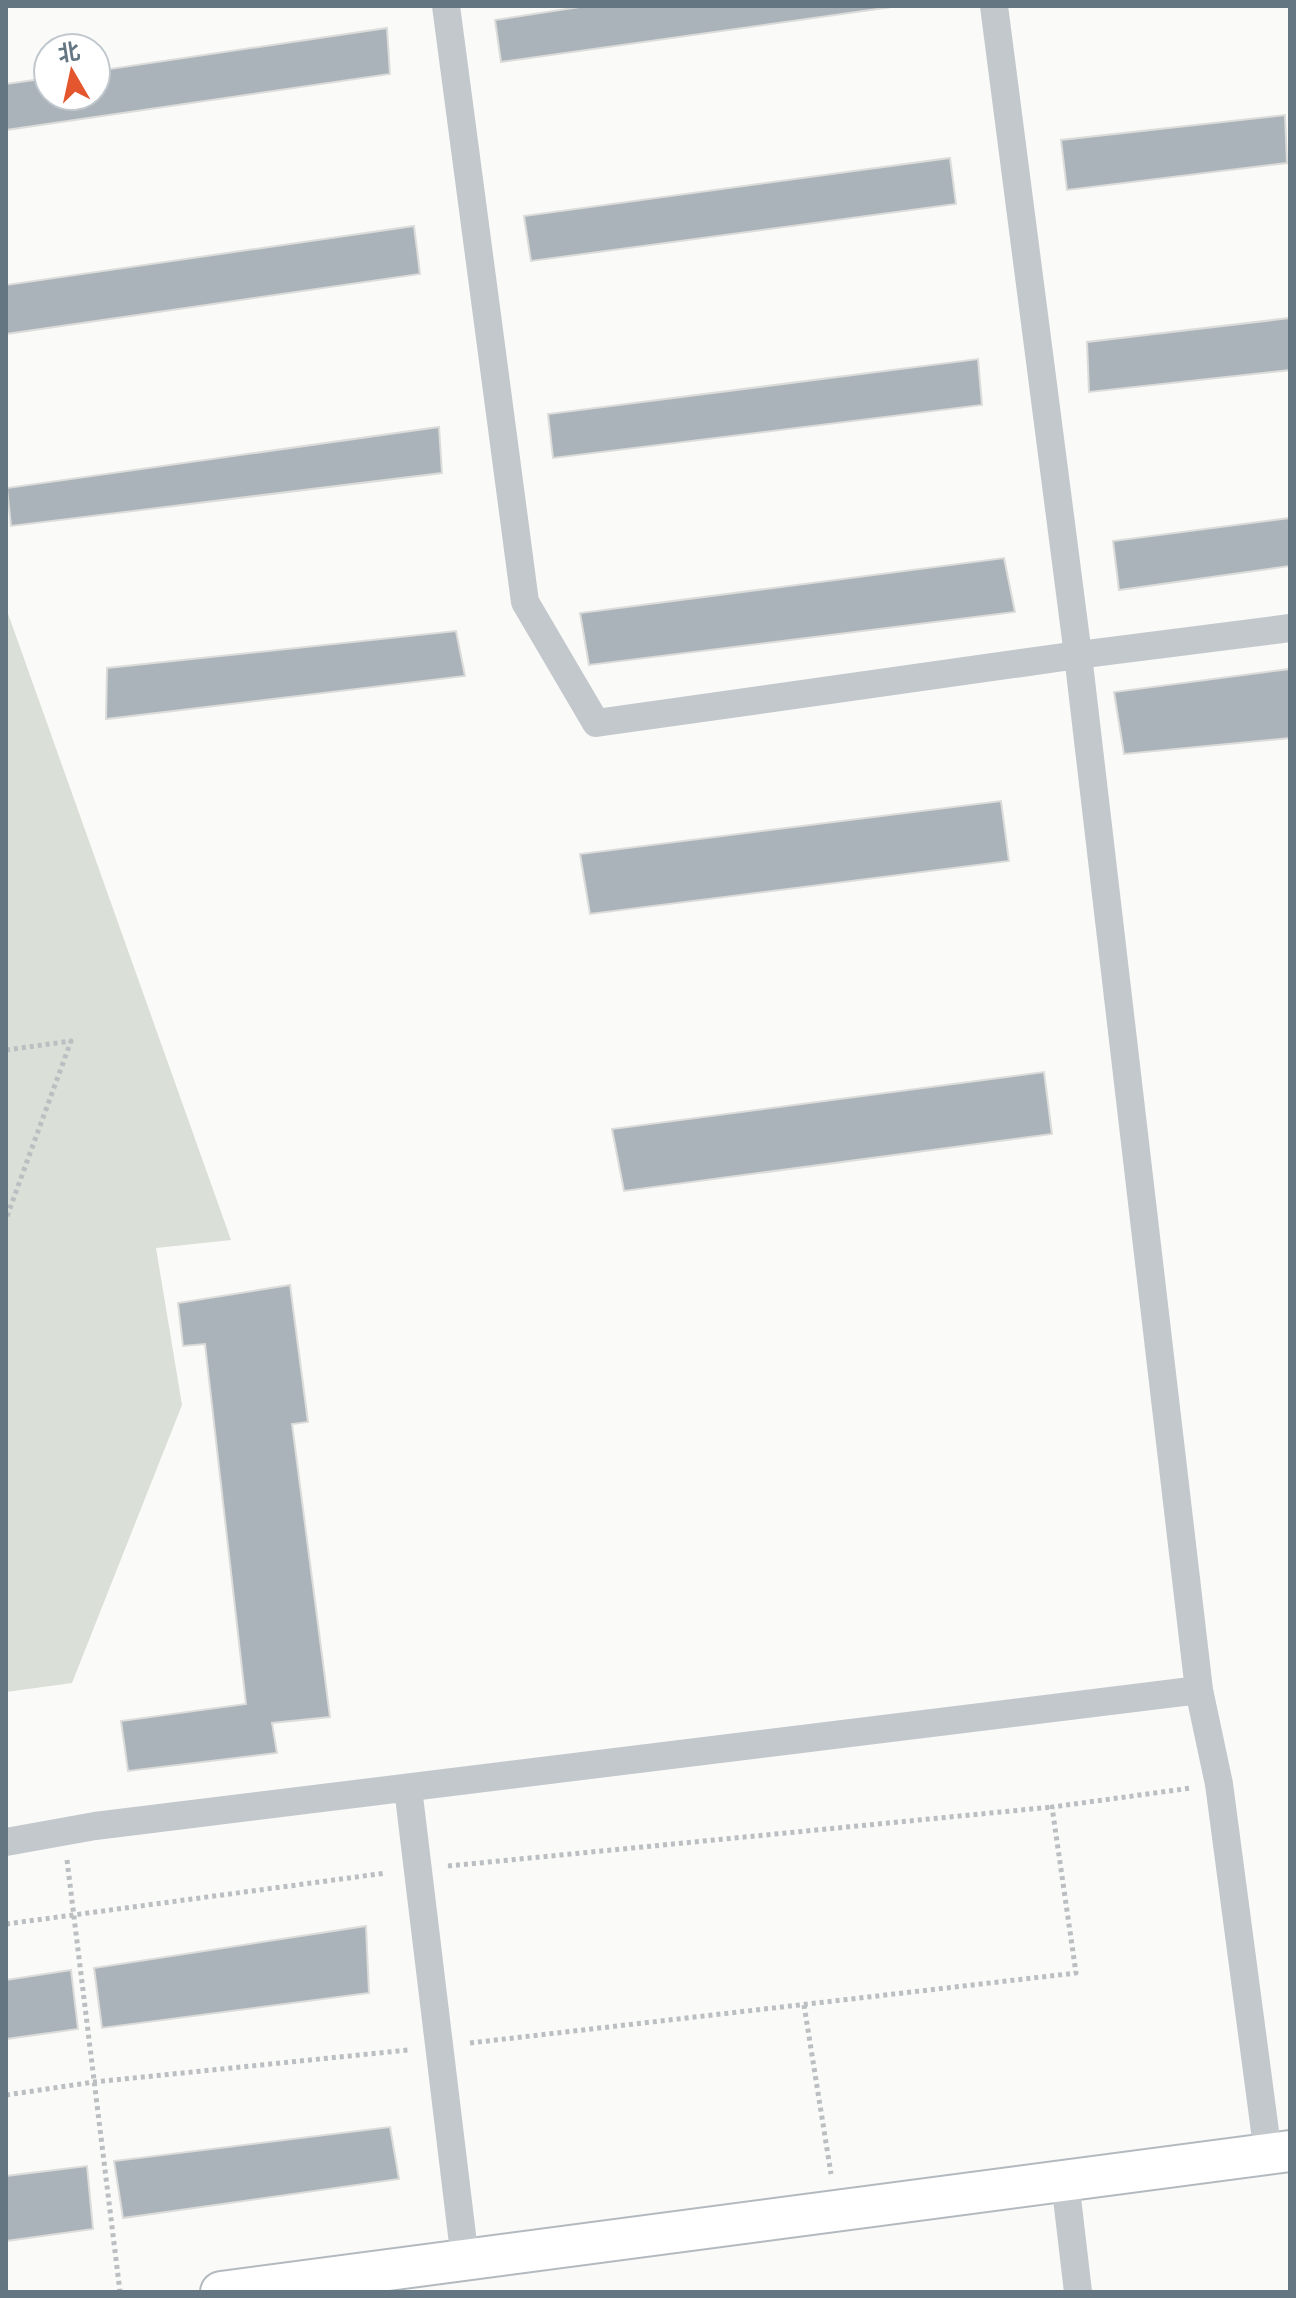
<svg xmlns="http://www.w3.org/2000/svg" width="1296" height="2298" viewBox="0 0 1296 2298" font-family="Arial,'Noto Sans SC',sans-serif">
  <rect width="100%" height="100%" fill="#fafaf8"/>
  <path fill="#dadfd7" d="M 6,608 L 231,1240 L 156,1248 L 182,1405 L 72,1683 L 6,1692 Z"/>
  <path fill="#aab3b9" stroke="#dcdcda" stroke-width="2" d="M 586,6 L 899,6 L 501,62 L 495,20 Z
    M 387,28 L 390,74 L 6,130 L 6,84 L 48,78 L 48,96 L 96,96 L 96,71 Z
    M 1285,115 L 1287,163 L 1067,190 L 1061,140 Z
    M 950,158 L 956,204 L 531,261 L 524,216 Z
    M 414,226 L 420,274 L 6,334 L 6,285 Z
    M 1290,318 L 1290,370 L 1089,392 L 1087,342 Z
    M 978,359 L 982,405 L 553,458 L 548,414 Z
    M 439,427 L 442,473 L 11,526 L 7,488 Z
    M 1290,518 L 1290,566 L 1119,590 L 1113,541 Z
    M 1004,558 L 1015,612 L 589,665 L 580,613 Z
    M 456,631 L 465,676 L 106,719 L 107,668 Z
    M 1290,669 L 1290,738 L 1124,754 L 1114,692 Z
    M 1001,801 L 1009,861 L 590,914 L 580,854 Z
    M 1044,1072 L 1052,1134 L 624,1191 L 612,1129 Z
    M 290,1285 L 308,1422 L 292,1424 L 330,1717 L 272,1723 L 277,1753 L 128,1771 L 121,1721 L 246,1704 L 205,1344 L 183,1346 L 178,1303 Z
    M 366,1926 L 369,1993 L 102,2028 L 94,1968 Z
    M 71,1970 L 78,2029 L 6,2039 L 6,1980 Z
    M 390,2127 L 399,2179 L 123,2218 L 114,2161 Z
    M 87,2166 L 93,2229 L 6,2241 L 6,2176 Z"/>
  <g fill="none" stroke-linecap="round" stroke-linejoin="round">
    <defs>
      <path id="secondary" d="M 221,2292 L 1290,2151"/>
    </defs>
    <use href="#secondary" stroke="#b3babf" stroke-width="44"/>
    <path stroke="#bbbfc2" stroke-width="5" stroke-dasharray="4 4" stroke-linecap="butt" d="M 6,1050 L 71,1041 L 6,1219
      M 67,1860 L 120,2292
      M 448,1866 L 1052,1807
      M 6,1924 L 386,1873
      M 804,2005 L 831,2174
      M 470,2043 L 1076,1973 L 1052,1807 L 1191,1788
      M 6,2095 L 94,2082 L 408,2050"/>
    <path stroke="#c3c8cc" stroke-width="28" d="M 446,6 L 525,602 L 596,723 L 1078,655 L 1290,628
      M 994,6 L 1078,655 L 1199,1690 L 1219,1784 L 1268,2154
      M 408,1788 L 465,2260
      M 6,1842 L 95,1826 L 1199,1690
      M 1065,2181 L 1078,2292"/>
    <use href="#secondary" stroke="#fff" stroke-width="40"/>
  </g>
  <rect width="1296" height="2298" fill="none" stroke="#657683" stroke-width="16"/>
  <g transform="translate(72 72) rotate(351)"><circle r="38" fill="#ffffff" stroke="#c1c8cd" stroke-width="2"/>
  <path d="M0-6L14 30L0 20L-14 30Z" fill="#e4572e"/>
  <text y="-12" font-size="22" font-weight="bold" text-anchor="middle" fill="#657683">北</text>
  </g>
</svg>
